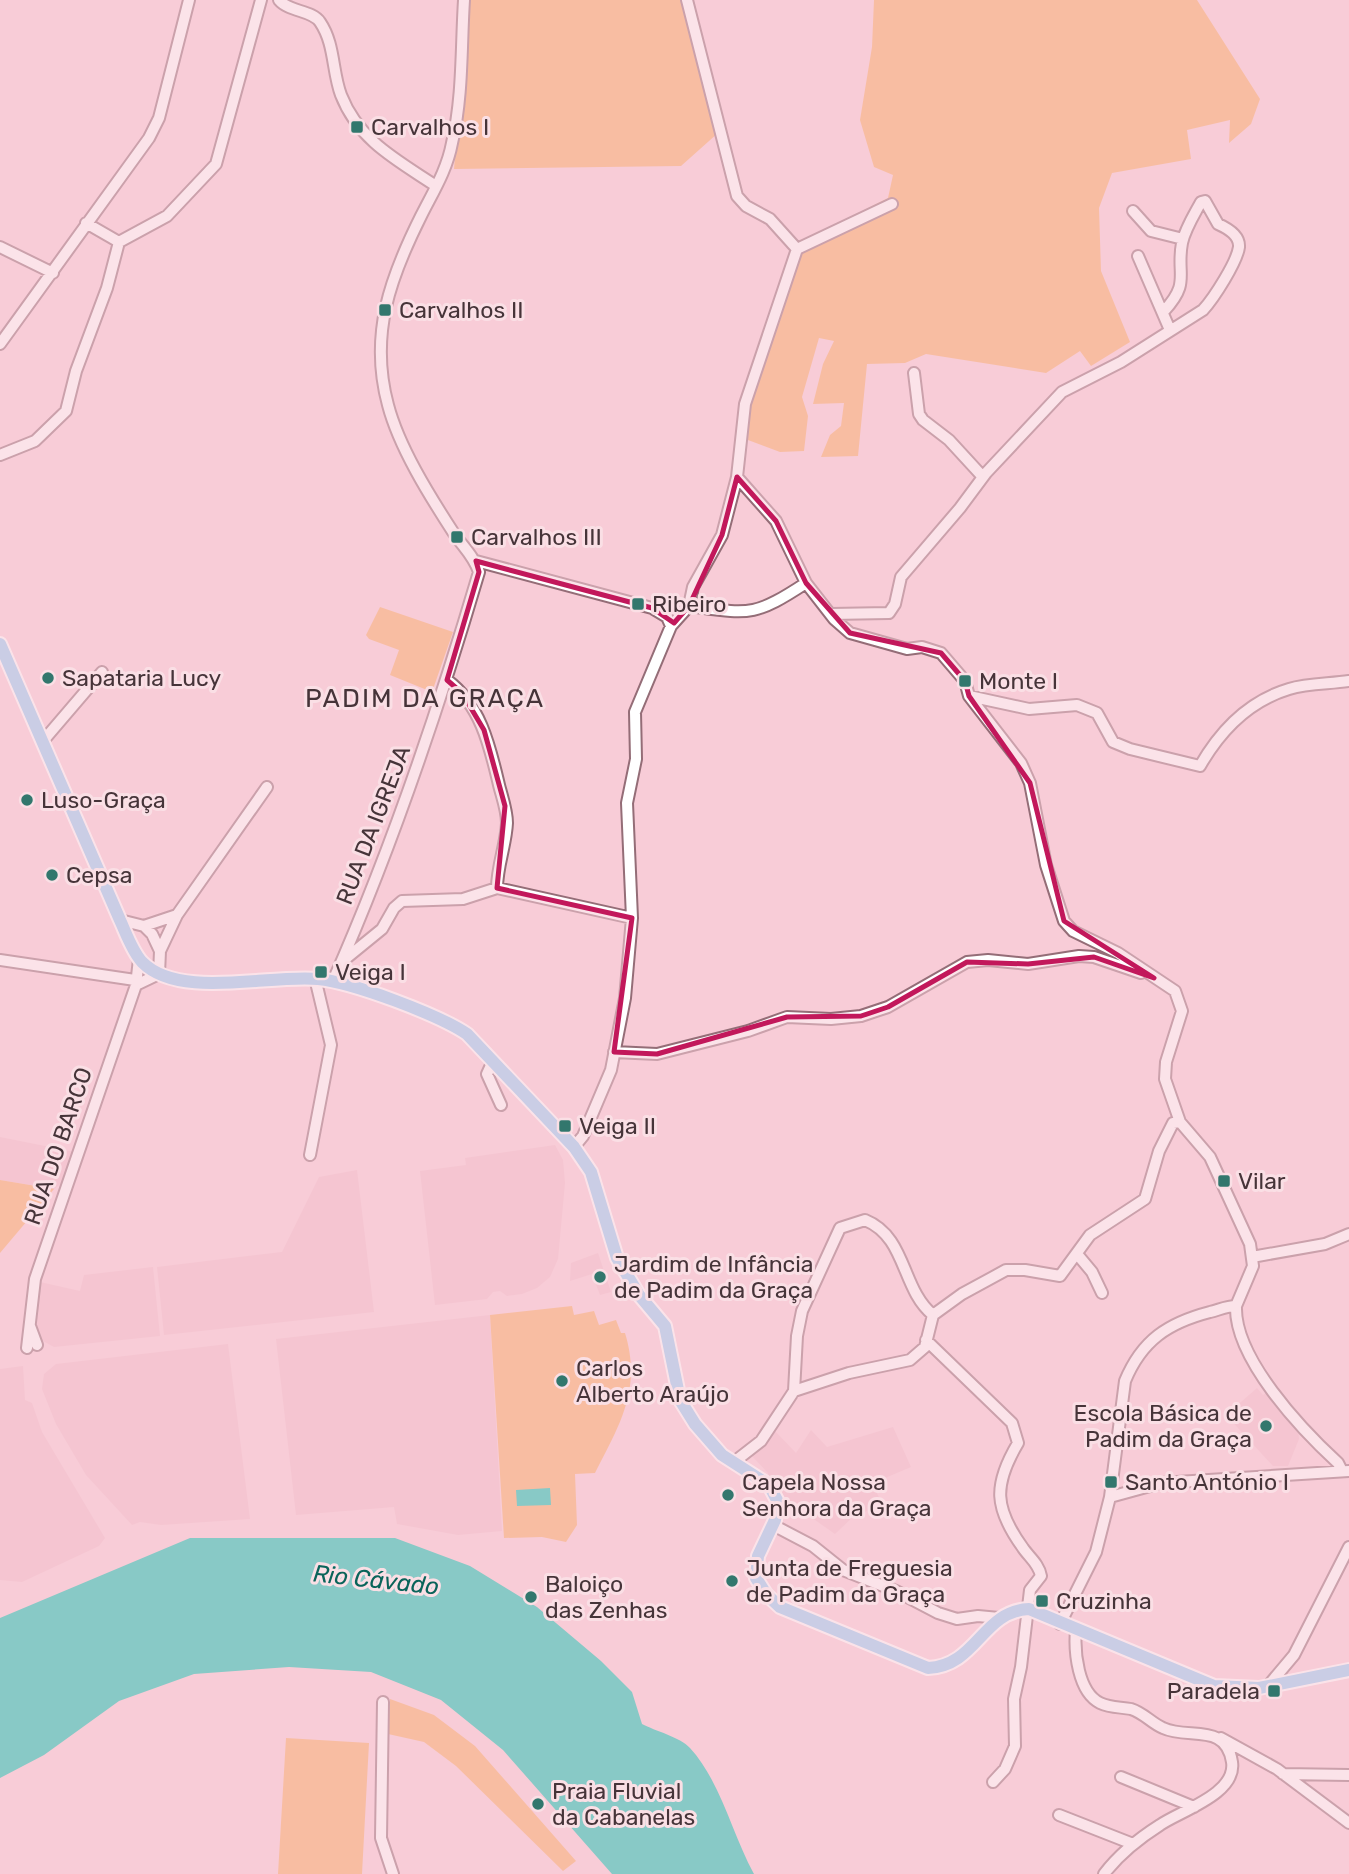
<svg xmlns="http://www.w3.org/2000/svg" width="1349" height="1874" viewBox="0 0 1349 1874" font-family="Rubik,sans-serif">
  <rect width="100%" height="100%" fill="#f8ccd7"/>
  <path fill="#f1bdca" d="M 0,1137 L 75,1152 L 67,1179 L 54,1189 L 0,1180 Z
    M 555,1145 L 563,1160 L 565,1183 L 558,1259 L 550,1277 L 537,1288 L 522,1294 L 507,1296 L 500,1291 L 493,1292 L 487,1299 L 435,1305 L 420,1171 L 466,1165 L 465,1158 Z
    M 357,1170 L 374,1312 L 164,1335 L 157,1267 L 282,1252 L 319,1177 Z
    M 598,1253 L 611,1292 L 600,1295 L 592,1274 L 570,1281 L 571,1263 Z
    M 153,1267 L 160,1336 L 54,1347 L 43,1341 L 36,1332 L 35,1314 L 40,1282 L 80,1291 L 84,1275 Z
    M 490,1315 L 502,1531 L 458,1535 L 397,1524 L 394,1507 L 296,1515 L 276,1339 Z
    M 228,1344 L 250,1519 L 161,1525 L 140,1522 L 132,1525 L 86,1475 L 56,1424 L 42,1389 L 44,1374 L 56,1364 Z
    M 23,1366 L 25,1400 L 32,1403 L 42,1432 L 105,1538 L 99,1546 L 22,1582 L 0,1580 L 0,1369 Z
    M 1257,1388 L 1263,1395 L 1267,1392 L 1298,1428 L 1299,1439 L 1288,1466 L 1273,1466 L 1226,1415 Z
    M 893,1427 L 911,1467 L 885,1478 L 874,1487 L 883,1506 L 855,1515 L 835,1534 L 795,1506 L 781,1517 L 768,1473 L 751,1455 L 775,1431 L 796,1453 L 811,1430 L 827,1447 Z"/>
  <path fill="#f9ac63" d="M 468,0 L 681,0 L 718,133 L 681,166 L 454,169 Z
    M 874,0 L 1197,0 L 1260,99 L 1251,124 L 1229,143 L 1230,120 L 1187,130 L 1191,159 L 1112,173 L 1099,208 L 1101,271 L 1130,342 L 1091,366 L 1080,351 L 1046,373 L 926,354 L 905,363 L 867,364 L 858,456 L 821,457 L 830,435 L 841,426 L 844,403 L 813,404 L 823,364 L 834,341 L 819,338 L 802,397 L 808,416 L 804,451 L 780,452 L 748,440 L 749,411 L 760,369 L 799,253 L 821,232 L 888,198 L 893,175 L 874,167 L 860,120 L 872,47 Z
    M 380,607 L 453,632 L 432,692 L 390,675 L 399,650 L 369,639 L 366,635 Z
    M 0,1180 L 54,1189 L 0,1253 Z
    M 572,1306 L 574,1315 L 594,1311 L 599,1325 L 616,1320 L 621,1333 L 625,1333 C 642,1389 620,1424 595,1473 L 575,1474 L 577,1525 L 566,1542 L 542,1537 L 504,1538 L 490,1315 Z
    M 390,1699 L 434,1715 L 475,1746 L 576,1861 L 563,1871 L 456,1766 L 424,1742 L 388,1734 Z
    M 286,1738 L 369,1743 L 362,1874 L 278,1874 Z"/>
  <path fill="#00c5b1" d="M 550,1488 L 551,1505 L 517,1506 L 516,1490 Z
    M 190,1538 L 395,1538 L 470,1566 L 537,1607 L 601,1661 L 632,1692 L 642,1724 C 655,1731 680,1737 690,1748 C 721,1782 732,1834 754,1874 L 612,1874 L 503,1750 L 441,1700 L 371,1672 L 289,1667 L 194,1674 L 119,1701 L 44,1755 L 0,1778 L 0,1618 Z"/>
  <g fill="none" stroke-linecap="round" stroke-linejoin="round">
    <defs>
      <path id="minor" d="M 279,0 C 289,12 312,10 320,22 C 335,44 332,71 341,95 C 359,141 397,160 436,186
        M 687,0 L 737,196 L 746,206 L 770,219 L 797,249
        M 1133,211 L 1151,231 L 1183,239
        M 86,223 L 119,242
        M 0,247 L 53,273
        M 1138,256 L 1170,330
        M 0,344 L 149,138 L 159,118 L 189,0
        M 914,373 L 919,414 L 923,420 L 949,440 L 983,477
        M 0,455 L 35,441 L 66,411 L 76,371 L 107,288 L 119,242 L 167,216 L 216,164 L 261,0
        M 737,477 L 776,521 L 806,583 L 834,619 L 850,633 L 907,649 L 922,647 L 941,653 L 965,681 L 969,696 L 1021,763 L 1030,783 L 1046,865 L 1064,921 L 1073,931 L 1118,953 L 1175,991 L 1182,1011 L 1166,1062 L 1165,1079 L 1180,1122 L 1210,1157 L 1250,1244 L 1253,1266 L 1236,1306
        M 476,561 L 652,608 L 667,617 L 671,626
        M 689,606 C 750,614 754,617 806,583
        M 831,614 L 889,613 L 895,604 L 901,577 L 960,508 L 986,473 L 1062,392 L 1121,362 L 1203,310 C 1214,298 1237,262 1239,247 C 1240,235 1227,228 1218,224 L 1205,201 L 1201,202 C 1194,215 1185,229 1182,243 C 1176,275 1191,282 1164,311
        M 969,696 L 1029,709 L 1077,705 L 1097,713 L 1113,742 L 1130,749 L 1200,766 C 1220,731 1249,701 1289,689 C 1308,683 1330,684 1349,681
        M 43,741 L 102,672
        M 497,888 L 632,918
        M 120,920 L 144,926 L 177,915
        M 144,926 L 152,934 L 160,951
        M 0,960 L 135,980
        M 344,960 L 382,929 L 394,908 L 402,901 L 463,899 L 497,888 C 497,866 506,845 507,823 C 507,810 502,797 499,785 C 490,747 481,705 447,680
        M 333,981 C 392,848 438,711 479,572 C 474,556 462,546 453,532 C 429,495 399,447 388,405 C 369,335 390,278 421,216 C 433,192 447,170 452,143 C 463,97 461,47 464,0
        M 136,985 L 159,974 L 160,951 L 177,915 L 267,787
        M 614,1052 L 657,1054 L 748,1031 L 787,1017 L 831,1019 L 861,1016 L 888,1007 L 967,962 L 988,960 L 1028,964 L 1079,956 L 1094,957 L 1141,973
        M 493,1061 L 487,1074 L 501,1105
        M 574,1147 L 583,1136 L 611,1070 L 625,998 L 632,918 L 627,803 L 636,759 L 635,712 L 671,626 L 689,606 L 693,587 L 722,535 L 737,477 L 745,404 L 797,249 L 892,204
        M 310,1155 L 331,1045 L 315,978
        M 1077,1254 L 1092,1272 L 1102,1293
        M 1252,1257 L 1325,1244 L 1349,1234
        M 1236,1306 C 1234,1358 1301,1429 1338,1463 L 1342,1471
        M 30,1326 L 37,1345
        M 926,1340 L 1012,1423 L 1018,1443 C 993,1485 994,1508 1023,1548 C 1029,1557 1039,1564 1041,1576 L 1030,1590 L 1021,1667 L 1014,1699 L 1015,1746 L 1005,1769 L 993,1782
        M 27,1348 L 35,1279 L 136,985 L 139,959
        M 794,1391 L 797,1336 L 802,1311 L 840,1228 L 865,1220 C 907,1237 901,1289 933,1315
        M 734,1462 L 761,1441 L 794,1391 L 849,1373 L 910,1360 L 925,1347 L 933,1315 L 962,1294 L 1006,1270 L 1025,1270 L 1060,1276 L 1090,1235 L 1145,1199 L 1159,1151 L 1173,1123 L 1180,1122
        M 1110,1497 L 1161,1483 L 1349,1471
        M 773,1525 L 813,1546 L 843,1570 L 896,1591 L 938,1613 L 957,1619 L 978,1616 L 999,1618
        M 1060,1624 L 1096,1552 L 1110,1497 L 1125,1381 C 1142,1340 1168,1323 1210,1312 C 1219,1310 1226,1306 1236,1306
        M 1076,1630 C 1074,1652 1078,1692 1100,1703 C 1110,1708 1121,1707 1131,1709 C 1144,1713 1151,1723 1163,1728 C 1188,1740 1226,1722 1232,1762 C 1237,1794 1180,1811 1160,1825 C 1138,1839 1120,1853 1104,1874
        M 1268,1686 L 1294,1655 L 1349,1547
        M 383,1702 L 381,1838 L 393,1874
        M 1221,1738 L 1277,1769 L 1349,1823
        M 1283,1774 L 1349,1775
        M 1121,1777 L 1194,1807
        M 1059,1815 L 1133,1844"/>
      <path id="major" d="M 0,644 L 120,920 C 126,933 132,951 142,962 C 179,1000 270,974 318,979 C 352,982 439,1015 467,1034 L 574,1147 L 591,1172 L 617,1258 L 639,1295 L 665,1326 L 680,1400 L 695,1424 L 722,1455 L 769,1485 L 778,1502 L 775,1520 L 758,1556 L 756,1578 L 766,1594 L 780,1607 L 928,1668 C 977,1666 982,1611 1029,1609 L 1214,1686 L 1259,1688 L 1349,1670"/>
    </defs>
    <use href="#minor" stroke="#946d77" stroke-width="14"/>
    <use href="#major" stroke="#fff" stroke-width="16"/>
    <use href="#minor" stroke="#fff" stroke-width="10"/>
    <use href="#major" stroke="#93cef7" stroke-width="12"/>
  </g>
  <path d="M0 0H1349V1874H0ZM 737,477 L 776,521 L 806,583 L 850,633 L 941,653 L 965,681 L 969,696 L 1030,783 L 1064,921 L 1154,978 L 1094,957 L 1028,964 L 967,962 L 888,1007 L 861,1016 L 787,1017 L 657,1054 L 614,1052 L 632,918 L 497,888 L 505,806 L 484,730 L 462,693 L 447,680 L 479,572 L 476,561 L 652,608 L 674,623 L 689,606 L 722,535 Z" fill="#f8ccd7" fill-opacity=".55" fill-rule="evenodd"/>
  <path fill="none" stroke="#c2185b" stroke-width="5" stroke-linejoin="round" d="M 737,477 L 776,521 L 806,583 L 850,633 L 941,653 L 965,681 L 969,696 L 1030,783 L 1064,921 L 1154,978 L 1094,957 L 1028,964 L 967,962 L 888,1007 L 861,1016 L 787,1017 L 657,1054 L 614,1052 L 632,918 L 497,888 L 505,806 L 484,730 L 462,693 L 447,680 L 479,572 L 476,561 L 652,608 L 674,623 L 689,606 L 722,535 Z"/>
  <g fill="#32776d" stroke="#fadfe5" stroke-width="2.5">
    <rect x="350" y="120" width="14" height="14" rx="3.5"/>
    <rect x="378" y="303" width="14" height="14" rx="3.5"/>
    <rect x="450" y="530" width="14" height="14" rx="3.5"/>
    <rect x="631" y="597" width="14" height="14" rx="3.5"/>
    <circle cx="48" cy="678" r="7"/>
    <rect x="958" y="674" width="14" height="14" rx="3.5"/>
    <circle cx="27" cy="800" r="7"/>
    <circle cx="52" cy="875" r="7"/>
    <rect x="314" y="965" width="14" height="14" rx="3.5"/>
    <rect x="558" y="1119" width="14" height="14" rx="3.5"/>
    <rect x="1217" y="1174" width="14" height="14" rx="3.5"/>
    <circle cx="600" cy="1277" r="7"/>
    <circle cx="562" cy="1381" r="7"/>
    <circle cx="1266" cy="1426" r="7"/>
    <rect x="1104" y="1475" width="14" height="14" rx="3.5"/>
    <circle cx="728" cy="1495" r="7"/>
    <circle cx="732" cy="1581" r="7"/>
    <circle cx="531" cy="1597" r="7"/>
    <rect x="1035" y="1594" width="14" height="14" rx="3.5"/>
    <rect x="1267" y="1684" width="14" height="14" rx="3.5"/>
    <circle cx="538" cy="1804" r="7"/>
  </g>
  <g text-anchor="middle" stroke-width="6" stroke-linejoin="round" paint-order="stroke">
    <g font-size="23" fill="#463439" stroke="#fadfe5" text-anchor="start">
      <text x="371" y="135">Carvalhos I</text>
      <text x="399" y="318">Carvalhos II</text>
      <text x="471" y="545">Carvalhos III</text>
      <text x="652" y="612">Ribeiro</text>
      <text x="62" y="686">Sapataria Lucy</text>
      <text x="979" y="689">Monte I</text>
      <text x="41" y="808">Luso-Graça</text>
      <text x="66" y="883">Cepsa</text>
      <text x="335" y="980">Veiga I</text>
      <text x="579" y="1134">Veiga II</text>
      <text x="1238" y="1189">Vilar</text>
      <text x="614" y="1272">Jardim de Infância<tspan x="614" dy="26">de Padim da Graça</tspan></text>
      <text x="576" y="1376">Carlos<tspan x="576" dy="26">Alberto Araújo</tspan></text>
      <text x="1252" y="1421" text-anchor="end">Escola Básica de<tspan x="1252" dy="26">Padim da Graça</tspan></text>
      <text x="742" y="1490">Capela Nossa<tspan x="742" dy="26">Senhora da Graça</tspan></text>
      <text x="1125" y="1490">Santo António I</text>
      <text x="746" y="1576">Junta de Freguesia<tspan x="746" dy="26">de Padim da Graça</tspan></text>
      <text x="545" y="1592">Baloiço<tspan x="545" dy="26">das Zenhas</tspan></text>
      <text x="1056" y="1609">Cruzinha</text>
      <text x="1260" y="1699" text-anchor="end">Paradela</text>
      <text x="552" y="1799">Praia Fluvial<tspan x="552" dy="26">da Cabanelas</tspan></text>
    </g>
    <g font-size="23" fill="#463439" stroke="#fadfe5">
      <text transform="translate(373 825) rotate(-69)" y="8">RUA DA IGREJA</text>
      <text transform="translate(58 1146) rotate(-71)" y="8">RUA DO BARCO</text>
    </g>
    <g font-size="24" font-style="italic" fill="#0a645a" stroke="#fadfe5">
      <text transform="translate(376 1580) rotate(6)" y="8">Rio Cávado</text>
    </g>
    <g font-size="26" letter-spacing="2" fill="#463439" stroke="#fadfe5">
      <text x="425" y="707">PADIM DA GRAÇA</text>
    </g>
  </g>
</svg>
